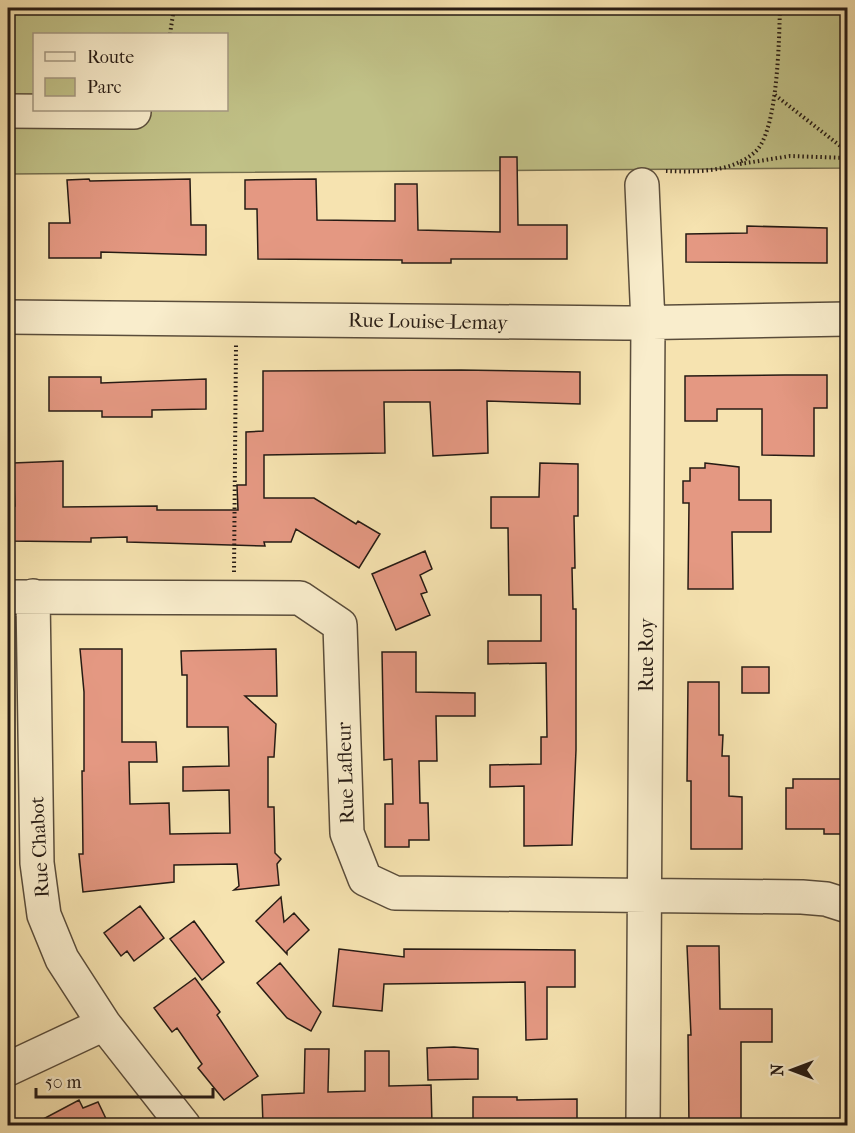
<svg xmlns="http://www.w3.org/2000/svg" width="855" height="1133" viewBox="0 0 855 1133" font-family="'IM FELL French Canon',serif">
  <rect width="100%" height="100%" fill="#f6e3b0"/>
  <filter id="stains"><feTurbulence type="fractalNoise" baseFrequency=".00333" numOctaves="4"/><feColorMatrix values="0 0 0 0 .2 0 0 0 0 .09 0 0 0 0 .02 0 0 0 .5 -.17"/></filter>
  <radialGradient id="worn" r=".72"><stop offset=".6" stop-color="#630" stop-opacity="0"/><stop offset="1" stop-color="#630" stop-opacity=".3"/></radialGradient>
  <path fill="#c1c288" stroke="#746e4e" stroke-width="1.5" fill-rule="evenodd" d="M 8,8 L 847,8 L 847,168 L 8,174 ZM 34,34 L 226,34 L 226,110 L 34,110 Z"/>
  <path fill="#e49882" stroke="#261b14" stroke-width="1.5" d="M 500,157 L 517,157 L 518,225 L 567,225 L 567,259 L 451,259 L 451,263 L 402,263 L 402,260 L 258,259 L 257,209 L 245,209 L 245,180 L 316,179 L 317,220 L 395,221 L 395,184 L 417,184 L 418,230 L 500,232 Z
    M 89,179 L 90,181 L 190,179 L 191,225 L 206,225 L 206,255 L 101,252 L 101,258 L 49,258 L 49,223 L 70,223 L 67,180 Z
    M 747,226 L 827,228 L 827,263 L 686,262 L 686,234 L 747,233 Z
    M 461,370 L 580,372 L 580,404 L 487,401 L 488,453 L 433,456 L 430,402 L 384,402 L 385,453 L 264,455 L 264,498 L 314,498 L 356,524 L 358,521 L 380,534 L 359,568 L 296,529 L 291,542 L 264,542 L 265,546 L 127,542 L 127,537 L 91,538 L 91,542 L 8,541 L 8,506 L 15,506 L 13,463 L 63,461 L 63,507 L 157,506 L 157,510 L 238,510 L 237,485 L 246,485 L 246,432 L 263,431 L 263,371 Z
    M 785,375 L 827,375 L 827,408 L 814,408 L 814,456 L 762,455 L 762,409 L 717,409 L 717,421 L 685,421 L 685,376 Z
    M 49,377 L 101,377 L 101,383 L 206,379 L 206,409 L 152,410 L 152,417 L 102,417 L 102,411 L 49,411 Z
    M 540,463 L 578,464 L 578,516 L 574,516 L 575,568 L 572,568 L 573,609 L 576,609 L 576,750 L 572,845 L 524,846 L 524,786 L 490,787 L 490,765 L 541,764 L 541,737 L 547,737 L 546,663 L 488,664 L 488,641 L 541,641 L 541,595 L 509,595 L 508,528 L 491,528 L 491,497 L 539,497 Z
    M 705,463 L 739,467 L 739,500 L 771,500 L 771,532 L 732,532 L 733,589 L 688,589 L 689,503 L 683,503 L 683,481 L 690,481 L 690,468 L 705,468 Z
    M 425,551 L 432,569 L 420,575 L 427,592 L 421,594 L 430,615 L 396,630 L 372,574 Z
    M 80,649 L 122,649 L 122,742 L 156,742 L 157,762 L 129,762 L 130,804 L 169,803 L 170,834 L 230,833 L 229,790 L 183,791 L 183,767 L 229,766 L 228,727 L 187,727 L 187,675 L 182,675 L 181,651 L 276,649 L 277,696 L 245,696 L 276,724 L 274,757 L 268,757 L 268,807 L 274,807 L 275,853 L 281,859 L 277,864 L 279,885 L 234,890 L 239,886 L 237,864 L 174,865 L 174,882 L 83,892 L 79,854 L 83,854 L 82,771 L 84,771 L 84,692 Z
    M 382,652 L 416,652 L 416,692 L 475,693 L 475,716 L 436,716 L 437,761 L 419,761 L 420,803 L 428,803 L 429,840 L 409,840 L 409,847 L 385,847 L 385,804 L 393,804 L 392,759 L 384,760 Z
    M 742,667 L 769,667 L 769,693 L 742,693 Z
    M 688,682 L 719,682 L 719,735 L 723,735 L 722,756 L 729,756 L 729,796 L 742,797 L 742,849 L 691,849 L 691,781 L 687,781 Z
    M 793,779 L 843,779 L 843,801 L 848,801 L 848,834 L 824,834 L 824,829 L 786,829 L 786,788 L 793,788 Z
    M 281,897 L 284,922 L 294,913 L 309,930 L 287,951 L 287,954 L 256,921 Z
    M 140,906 L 164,938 L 134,961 L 127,951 L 121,956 L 104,933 Z
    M 194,921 L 224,962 L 202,980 L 170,939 Z
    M 687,946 L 719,946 L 720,1009 L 772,1009 L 772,1042 L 741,1042 L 741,1125 L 689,1125 L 688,1035 L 691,1035 Z
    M 339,949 L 404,957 L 404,949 L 575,950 L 575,987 L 547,987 L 547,1039 L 526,1040 L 525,982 L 384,984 L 382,1011 L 333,1006 Z
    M 280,963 L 321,1012 L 311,1031 L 287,1018 L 257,983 Z
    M 195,978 L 220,1012 L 217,1015 L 258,1076 L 224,1100 L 198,1068 L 202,1064 L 177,1028 L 172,1032 L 154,1008 Z
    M 454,1047 L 478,1049 L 478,1079 L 428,1080 L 427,1048 Z
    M 305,1049 L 329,1049 L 328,1092 L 365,1091 L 365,1051 L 389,1051 L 389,1086 L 431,1085 L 432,1125 L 263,1125 L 262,1095 L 304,1093 Z
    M 473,1097 L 517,1097 L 517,1100 L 577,1099 L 577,1125 L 473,1125 Z
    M 79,1100 L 83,1108 L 98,1102 L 109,1125 L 32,1125 Z"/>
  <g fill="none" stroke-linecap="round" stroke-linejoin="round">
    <defs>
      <path id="minor" d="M 8,111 L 134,112
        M 642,185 L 648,323 L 643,1126
        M 8,317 L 625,323 L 848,319
        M 33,596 L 37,863 L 44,915 L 62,959 L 104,1024 L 184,1126
        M 8,597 L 300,598 L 340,625 L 347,833 L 365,879 L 395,893 L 802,897 L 826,899 L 848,906
        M 8,1069 L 104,1024"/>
    </defs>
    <use href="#minor" stroke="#5a4d3b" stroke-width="36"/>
    <path stroke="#261b14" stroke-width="4" stroke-dasharray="1.5 3" stroke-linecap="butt" d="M 170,34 L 174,8
      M 775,95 L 848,152
      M 740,164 L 790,156 L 848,158
      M 666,171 C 696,172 731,173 755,152 C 778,132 779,39 780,8
      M 234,572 L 236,345"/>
    <use href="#minor" stroke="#f9edcc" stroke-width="33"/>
  </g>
  <g text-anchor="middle" stroke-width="5" stroke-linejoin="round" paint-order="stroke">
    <g font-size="20" fill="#261b14" stroke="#f9edcc">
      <text transform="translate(428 321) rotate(1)" y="7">Rue Louise-Lemay</text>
      <text transform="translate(646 655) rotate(-90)" y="7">Rue Roy</text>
      <text transform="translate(345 773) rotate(-92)" y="7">Rue Lafleur</text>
      <text transform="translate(39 847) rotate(-93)" y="7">Rue Chabot</text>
    </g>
  </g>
  <rect width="855" height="1133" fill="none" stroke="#f6e3b0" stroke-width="30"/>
  <rect x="9" y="9" width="837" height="1115" fill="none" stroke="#261b14" stroke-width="3"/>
  <rect x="15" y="15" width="825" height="1103" fill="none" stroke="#261b14" stroke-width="1.5"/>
  <rect x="33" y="33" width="195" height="78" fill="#f9edcc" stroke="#a59982" stroke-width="1.5"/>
  <rect x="45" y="52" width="30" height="9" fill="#f9edcc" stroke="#a59982" stroke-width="1.5"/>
  <text x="87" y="63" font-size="18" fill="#261b14">Route</text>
  <rect x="45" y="78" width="30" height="18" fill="#c1c288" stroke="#a59982" stroke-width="1.5"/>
  <text x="87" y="93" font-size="18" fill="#261b14">Parc</text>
  <g transform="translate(792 1070) rotate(270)" stroke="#f9edcc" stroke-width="4.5" paint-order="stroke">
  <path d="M0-4.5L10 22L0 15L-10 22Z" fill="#261b14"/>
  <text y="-9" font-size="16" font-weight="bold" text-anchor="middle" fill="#261b14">N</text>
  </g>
  <path d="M36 1088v9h177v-9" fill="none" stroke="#261b14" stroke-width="3"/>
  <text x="45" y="1088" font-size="18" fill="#261b14" stroke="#f9edcc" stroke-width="4.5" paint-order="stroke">50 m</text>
  <rect width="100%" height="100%" filter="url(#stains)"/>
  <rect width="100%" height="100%" fill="url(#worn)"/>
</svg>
